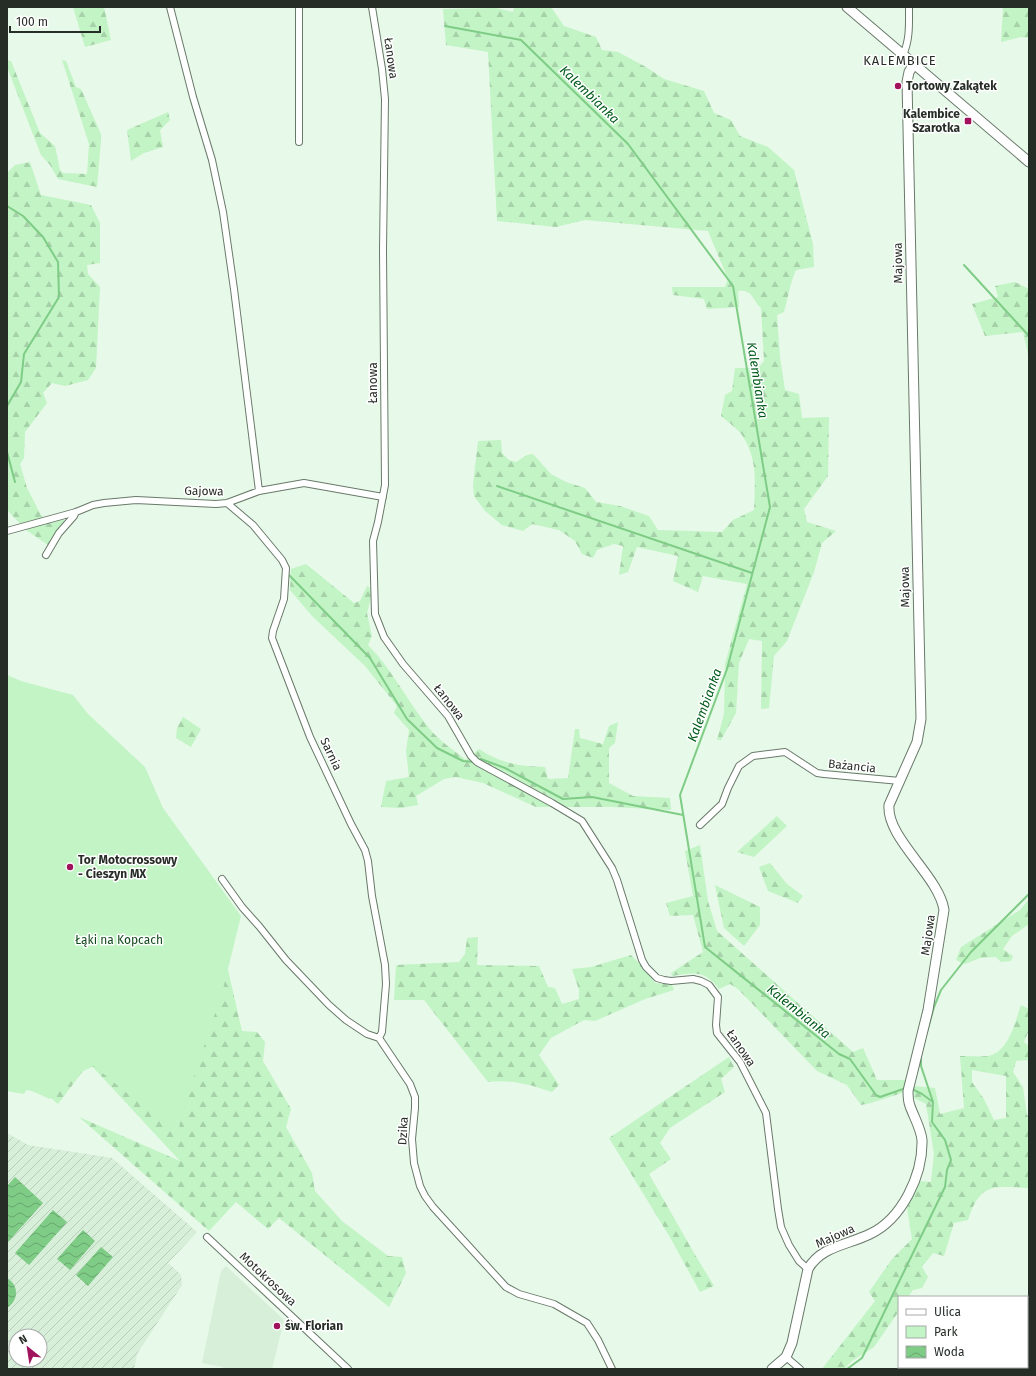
<svg xmlns="http://www.w3.org/2000/svg" width="1036" height="1376" viewBox="0 0 1036 1376" font-family="'Fira Sans',sans-serif">
  <defs>
    <pattern id="industrial-furrows" width="10" height="10" patternUnits="userSpaceOnUse"><rect width="10" height="10" fill="#d7efd8"/><path d="M-1 1l2-2M0 10L10 0M9 11l2-2" fill="none" stroke="#b8cdb9"/></pattern>
    <pattern id="forest-firs" width="22" height="20" patternUnits="userSpaceOnUse"><rect width="22" height="20" fill="#c2f4c5"/><path d="M5 1l3.5 6h-7zM16 11l3.5 6h-7z" fill="#a7d2a9"/></pattern>
    <pattern id="water-waves" width="16" height="10" patternUnits="userSpaceOnUse"><rect width="16" height="10" fill="#7fcc86"/><path d="M0 5q4-4 8 0t8 0" fill="none" stroke="#68a66e"/></pattern>
  </defs>
  <rect width="100%" height="100%" fill="#e7f9e8"/>
  <path fill="#d7efd8" d="M 226,1266 L 284,1320 L 272,1369 L 223,1369 L 223,1367 L 202,1363 L 221,1271 Z"/>
  <path fill="url(#industrial-furrows)" fill-rule="evenodd" d="M 7,1133 L 28,1145 L 112,1158 L 197,1232 L 168,1263 L 181,1275 L 182,1285 L 137,1354 L 134,1369 L 7,1369 ZM 16,1336 L 40,1336 L 40,1360 L 16,1360 Z"/>
  <path fill="url(#forest-firs)" fill-rule="evenodd" d="M 73,7 L 104,7 L 111,40 L 85,47 Z
    M 514,7 L 551,7 L 564,26 L 596,37 L 602,50 L 618,52 L 646,67 L 664,79 L 704,91 L 714,113 L 731,120 L 740,136 L 768,147 L 794,170 L 813,244 L 814,267 L 796,270 C 790,283 788,298 784,312 L 777,315 L 780,357 L 785,390 L 799,394 L 802,418 L 829,417 L 828,476 L 804,509 L 807,522 L 836,531 L 822,543 L 814,572 L 787,641 L 774,656 L 769,708 L 761,709 L 762,641 L 749,639 L 739,663 L 736,713 L 721,740 L 717,740 L 724,714 L 725,664 L 747,584 L 703,576 L 698,592 L 673,581 L 678,556 L 637,547 L 628,572 L 619,575 L 623,546 L 614,544 L 597,550 L 593,558 L 582,554 L 575,541 L 559,530 L 532,524 L 523,531 L 502,525 L 485,511 L 474,496 L 473,485 L 478,441 L 501,440 L 502,453 L 509,460 L 516,462 L 527,455 L 533,454 L 551,474 L 566,482 L 585,488 L 596,502 L 620,506 L 649,516 L 658,530 L 722,532 L 733,520 L 754,510 C 755,483 758,459 742,435 C 737,428 728,422 721,416 L 725,395 L 732,391 L 735,368 L 753,368 L 760,366 L 764,361 L 761,308 C 752,300 753,289 738,291 L 739,307 L 707,309 L 704,299 L 673,295 L 672,287 L 725,287 L 728,279 L 708,231 L 585,220 L 556,227 L 497,221 L 488,52 L 446,45 L 443,9 L 496,8 L 513,12 Z
    M 1003,7 L 1029,7 L 1029,38 L 1021,37 L 1001,42 Z
    M 7,60 L 11,61 L 40,133 L 55,146 L 60,170 L 63,173 L 87,174 L 89,144 L 62,60 L 66,61 L 76,87 L 81,89 L 101,134 L 101,141 L 97,187 L 58,179 L 50,165 L 41,155 L 7,67 Z
    M 168,112 L 170,120 L 160,130 L 163,147 L 144,153 L 131,161 L 127,130 Z
    M 30,162 L 41,195 L 91,205 L 100,223 L 100,263 L 87,265 L 88,274 L 100,287 L 96,368 L 88,380 L 65,386 L 52,383 L 43,393 L 47,403 L 25,432 L 24,458 L 20,464 L 27,488 L 41,515 L 51,523 L 63,519 L 65,522 L 48,545 L 26,530 L 7,510 L 7,173 L 15,165 Z
    M 1015,282 L 1029,289 L 1029,358 L 1023,332 L 985,336 L 972,304 L 998,297 L 995,286 Z
    M 306,564 L 354,603 L 360,601 L 367,586 L 373,590 L 367,613 L 372,636 L 368,645 C 392,669 407,701 429,728 C 438,740 455,751 466,760 L 479,749 C 502,764 519,766 545,767 L 548,779 L 568,778 L 575,729 L 579,729 L 580,738 L 603,744 L 609,726 L 618,722 L 615,743 L 609,748 L 609,783 L 633,796 L 670,798 L 671,810 L 613,807 L 536,807 L 483,783 L 456,777 L 444,779 L 416,796 L 418,805 L 401,808 L 381,807 L 386,781 L 409,777 L 406,751 L 409,730 L 394,713 L 397,706 L 365,666 L 312,616 L 290,590 L 291,569 Z
    M 183,717 L 201,729 L 191,747 L 176,738 L 177,728 Z
    M 777,816 L 787,826 L 754,857 L 737,852 Z
    M 700,845 L 708,901 L 717,931 L 853,1052 L 863,1048 L 877,1080 L 906,1080 L 905,1092 L 871,1103 L 861,1105 L 847,1085 L 817,1071 L 738,989 L 730,984 L 719,989 C 704,969 694,973 672,976 L 671,973 L 703,952 L 693,915 L 670,916 L 666,903 L 693,896 L 685,851 Z
    M 770,863 L 787,884 L 803,896 L 798,903 L 768,891 L 759,867 Z
    M 715,885 L 760,907 L 760,925 L 744,946 L 724,928 Z
    M 1029,899 L 1029,924 L 1012,936 L 1003,949 L 1013,956 L 1011,961 L 1001,962 L 996,957 L 980,958 L 965,964 L 956,960 L 961,947 L 1020,910 Z
    M 478,937 L 477,965 L 539,966 L 548,987 L 555,988 L 562,1004 L 579,999 L 579,990 L 572,969 L 591,967 L 631,955 L 644,968 L 655,983 L 672,985 L 674,990 L 645,999 L 595,1021 L 584,1020 L 551,1038 L 539,1055 L 559,1085 L 552,1092 C 531,1085 510,1079 488,1082 L 424,1000 L 394,1000 L 396,965 L 459,962 L 465,954 L 467,938 Z
    M 223,948 L 242,1031 L 257,1032 L 265,1042 L 263,1061 L 291,1109 L 286,1127 L 312,1173 L 315,1191 L 342,1221 L 388,1256 L 402,1257 L 406,1273 L 389,1307 L 279,1218 L 268,1229 L 236,1202 L 209,1231 L 79,1117 L 180,1161 L 89,1063 L 58,1104 L 38,1087 Z
    M 1021,1005 L 1029,1009 L 1029,1030 L 1024,1042 L 1029,1046 L 1029,1060 L 1016,1061 L 1013,1072 L 1023,1087 L 1027,1115 L 1029,1116 L 1029,1188 C 994,1187 981,1181 968,1220 L 954,1223 L 944,1256 L 933,1253 L 922,1267 L 928,1277 L 922,1288 L 913,1290 L 908,1297 L 899,1297 L 899,1311 L 874,1347 L 852,1361 L 844,1369 L 822,1369 L 875,1301 L 869,1292 L 892,1259 L 912,1239 L 907,1208 L 919,1181 L 931,1182 L 934,1154 L 926,1104 L 914,1098 L 914,1086 L 935,1088 L 940,1114 L 964,1108 L 960,1056 C 969,1056 980,1057 988,1056 C 1009,1052 1015,1022 1021,1005 ZM 972,1070 L 1006,1076 L 1006,1118 L 994,1120 L 984,1099 L 972,1082 Z
    M 729,1057 L 734,1067 L 721,1079 L 725,1092 L 670,1128 L 660,1143 L 671,1159 L 649,1174 L 694,1253 L 714,1286 L 700,1292 L 671,1239 L 609,1138 Z"/>
  <path fill="#c2f4c5" d="M 7,675 L 21,681 L 73,695 L 88,714 L 145,767 L 163,808 L 241,916 L 223,989 L 181,1116 L 178,1135 L 94,1066 L 62,1081 L 50,1099 L 32,1091 L 26,1090 L 24,1094 L 7,1091 Z"/>
  <path fill="url(#water-waves)" d="M 15,1177 L 43,1203 L 7,1243 L 7,1186 Z
    M 53,1210 L 67,1222 L 29,1265 L 15,1253 Z
    M 83,1230 L 95,1241 L 70,1270 L 57,1259 Z
    M 101,1247 L 113,1257 L 88,1286 L 76,1275 Z
    M 7,1278 C 19,1285 19,1300 7,1308 Z"/>
  <g fill="none" stroke-linecap="round" stroke-linejoin="round">
    <path stroke="#7fcc86" stroke-width="2" d="M 445,26 L 521,40 L 628,144 L 733,286 L 770,507 L 727,669 L 680,795 L 705,947 L 839,1054 L 850,1059 L 876,1095 L 880,1097 L 906,1088
      M 7,206 L 23,216 L 43,237 L 58,262 L 59,297 L 24,354 L 21,382 L 7,406
      M 964,265 L 1029,336
      M 7,452 L 15,482
      M 497,486 L 752,573
      M 288,574 L 370,658 L 407,719 L 437,748 L 463,761 L 474,762
      M 478,760 L 481,759 L 505,768 L 563,799 L 592,797 L 683,815
      M 927,1032 L 934,1007 L 941,990 L 971,952 L 1029,894
      M 921,1055 L 921,1066 L 933,1102
      M 847,1369 L 862,1358 L 945,1187 L 947,1170 L 951,1160 L 945,1140 L 932,1122 L 933,1102 L 922,1094 L 912,1089"/>
    <defs>
      <path id="street" d="M 170,7 L 193,97 L 212,160 L 223,212 L 234,289 L 259,491
        M 299,7 L 299,142
        M 372,7 L 382,69 L 385,99 L 383,250 L 385,485 L 378,522 L 373,541 L 375,614 L 384,637 L 403,664 L 448,716 L 471,756 L 477,762 L 552,803 L 582,821 L 612,868 L 617,880 L 642,960 L 646,967 L 657,978 L 664,980 L 671,981 L 693,979 L 701,981 L 709,985 L 718,997 L 716,1025 L 717,1033 L 740,1062 L 766,1113 L 778,1209 L 781,1227 L 789,1245 L 799,1261 L 808,1269
        M 903,55 C 910,40 909,24 909,7
        M 227,503 L 253,525 L 282,560 L 286,568 L 284,599 L 273,631 L 272,638 L 310,737 L 351,824 L 365,850 L 368,861 L 372,896 L 385,965 L 386,984 L 382,1032 L 379,1038
        M 7,531 L 76,512 L 93,505 L 104,503 L 136,500 L 216,504 L 227,503 L 259,491 L 304,483 L 383,497
        M 46,555 L 59,533 L 74,516 L 76,512
        M 700,825 L 722,804 L 728,788 L 739,766 L 753,756 L 785,752 L 817,773 L 824,774 L 900,781
        M 222,879 L 242,907 L 259,926 L 286,960 L 329,1005 L 346,1020 L 367,1034 L 379,1038 L 410,1084 L 415,1097 L 415,1108 L 412,1139 L 414,1163 L 420,1186 L 425,1196 L 433,1207 L 506,1287 L 519,1294 L 554,1304 L 587,1323 L 598,1340 L 612,1369
        M 207,1237 L 348,1369
        M 786,1357 L 800,1369"/>
      <path id="secondary" d="M 847,7 L 1029,162
        M 772,1369 L 786,1357 L 792,1343 L 808,1269 C 821,1246 848,1245 870,1234 C 902,1219 923,1175 922,1140 C 921,1129 914,1117 910,1106 C 908,1101 908,1096 908,1091 L 928,1010 L 944,910 C 939,876 886,838 889,805 L 917,742 L 921,719 L 907,82 L 909,72 L 914,64"/>
    </defs>
    <use href="#street" stroke="#69796a" stroke-width="8"/>
    <use href="#secondary" stroke="#69796a" stroke-width="11"/>
    <use href="#street" stroke="#fff" stroke-width="6"/>
    <use href="#secondary" stroke="#fff" stroke-width="9"/>
  </g>
  <g fill="#a0125c" stroke="#fff" stroke-width="1.5">
    <circle cx="898" cy="86" r="4"/>
    <rect x="964" y="117" width="8" height="8" rx="2"/>
    <circle cx="70" cy="867" r="4"/>
    <circle cx="277" cy="1326" r="4"/>
  </g>
  <g text-anchor="middle" stroke-width="3" stroke-linejoin="round" paint-order="stroke">
    <g font-size="12" fill="#262d27" stroke="#fff">
      <text transform="translate(391 58) rotate(82)" y="4">Łanowa</text>
      <text transform="translate(898 263) rotate(-91)" y="4">Majowa</text>
      <text transform="translate(373 383) rotate(-90)" y="4">Łanowa</text>
      <text transform="translate(204 491) rotate(1)" y="4">Gajowa</text>
      <text transform="translate(905 587) rotate(-91)" y="4">Majowa</text>
      <text transform="translate(449 702) rotate(52)" y="4">Łanowa</text>
      <text transform="translate(331 754) rotate(65)" y="4">Sarnia</text>
      <text transform="translate(852 766) rotate(6)" y="4">Bażancia</text>
      <text transform="translate(928 935) rotate(-82)" y="4">Majowa</text>
      <text transform="translate(741 1048) rotate(56)" y="4">Łanowa</text>
      <text transform="translate(403 1131) rotate(-87)" y="4">Dzika</text>
      <text transform="translate(835 1236) rotate(-24)" y="4">Majowa</text>
      <text transform="translate(268 1279) rotate(43)" y="4">Motokrosowa</text>
    </g>
    <g font-size="12" font-weight="bold" fill="#262d27" stroke="#fff" text-anchor="start">
      <text x="906" y="90">Tortowy Zakątek</text>
      <text x="960" y="118" text-anchor="end">Kalembice<tspan x="960" dy="14">Szarotka</tspan></text>
      <text x="78" y="864">Tor Motocrossowy<tspan x="78" dy="14">- Cieszyn MX</tspan></text>
      <text x="285" y="1330">św. Florian</text>
    </g>
    <g font-size="12" fill="#144b1e" stroke="#fff">
      <text x="119" y="944">Łąki na Kopcach</text>
    </g>
    <g font-size="13" letter-spacing="1" fill="#262d27" stroke="#fff">
      <text x="900" y="65">KALEMBICE</text>
    </g>
    <g font-size="13" font-style="italic" fill="#005b1a" stroke="#fff">
      <text transform="translate(590 94) rotate(44)" y="5">Kalembianka</text>
      <text transform="translate(758 380) rotate(81)" y="5">Kalembianka</text>
      <text transform="translate(704 705) rotate(-70)" y="5">Kalembianka</text>
      <text transform="translate(799 1011) rotate(39)" y="5">Kalembianka</text>
    </g>
  </g>
  <rect width="1036" height="1376" fill="none" stroke="#262d27" stroke-width="16"/>
  <rect x="898" y="1296" width="130" height="72" fill="#ffffff" stroke="#a8aba9"/>
  <rect x="906" y="1309" width="20" height="6" fill="#ffffff" stroke="#a8aba9"/>
  <text x="934" y="1316" font-size="12" fill="#262d27">Ulica</text>
  <rect x="906" y="1326" width="20" height="12" fill="#c2f4c5" stroke="#a8aba9"/>
  <text x="934" y="1336" font-size="12" fill="#262d27">Park</text>
  <rect x="906" y="1346" width="20" height="12" fill="url(#water-waves)" stroke="#a8aba9"/>
  <text x="934" y="1356" font-size="12" fill="#262d27">Woda</text>
  <g transform="translate(28 1348) rotate(330)"><circle r="19" fill="#ffffff" stroke="#a8aba9"/>
  <path d="M0-3L7 15L0 10L-7 15Z" fill="#a0125c"/>
  <text y="-6" font-size="11" font-weight="bold" text-anchor="middle" fill="#262d27">N</text>
  </g>
  <path d="M10 26v6h90v-6" fill="none" stroke="#262d27" stroke-width="2"/>
  <text x="16" y="26" font-size="12" fill="#262d27" stroke="#ffffff" stroke-width="3" paint-order="stroke">100 m</text>
</svg>
